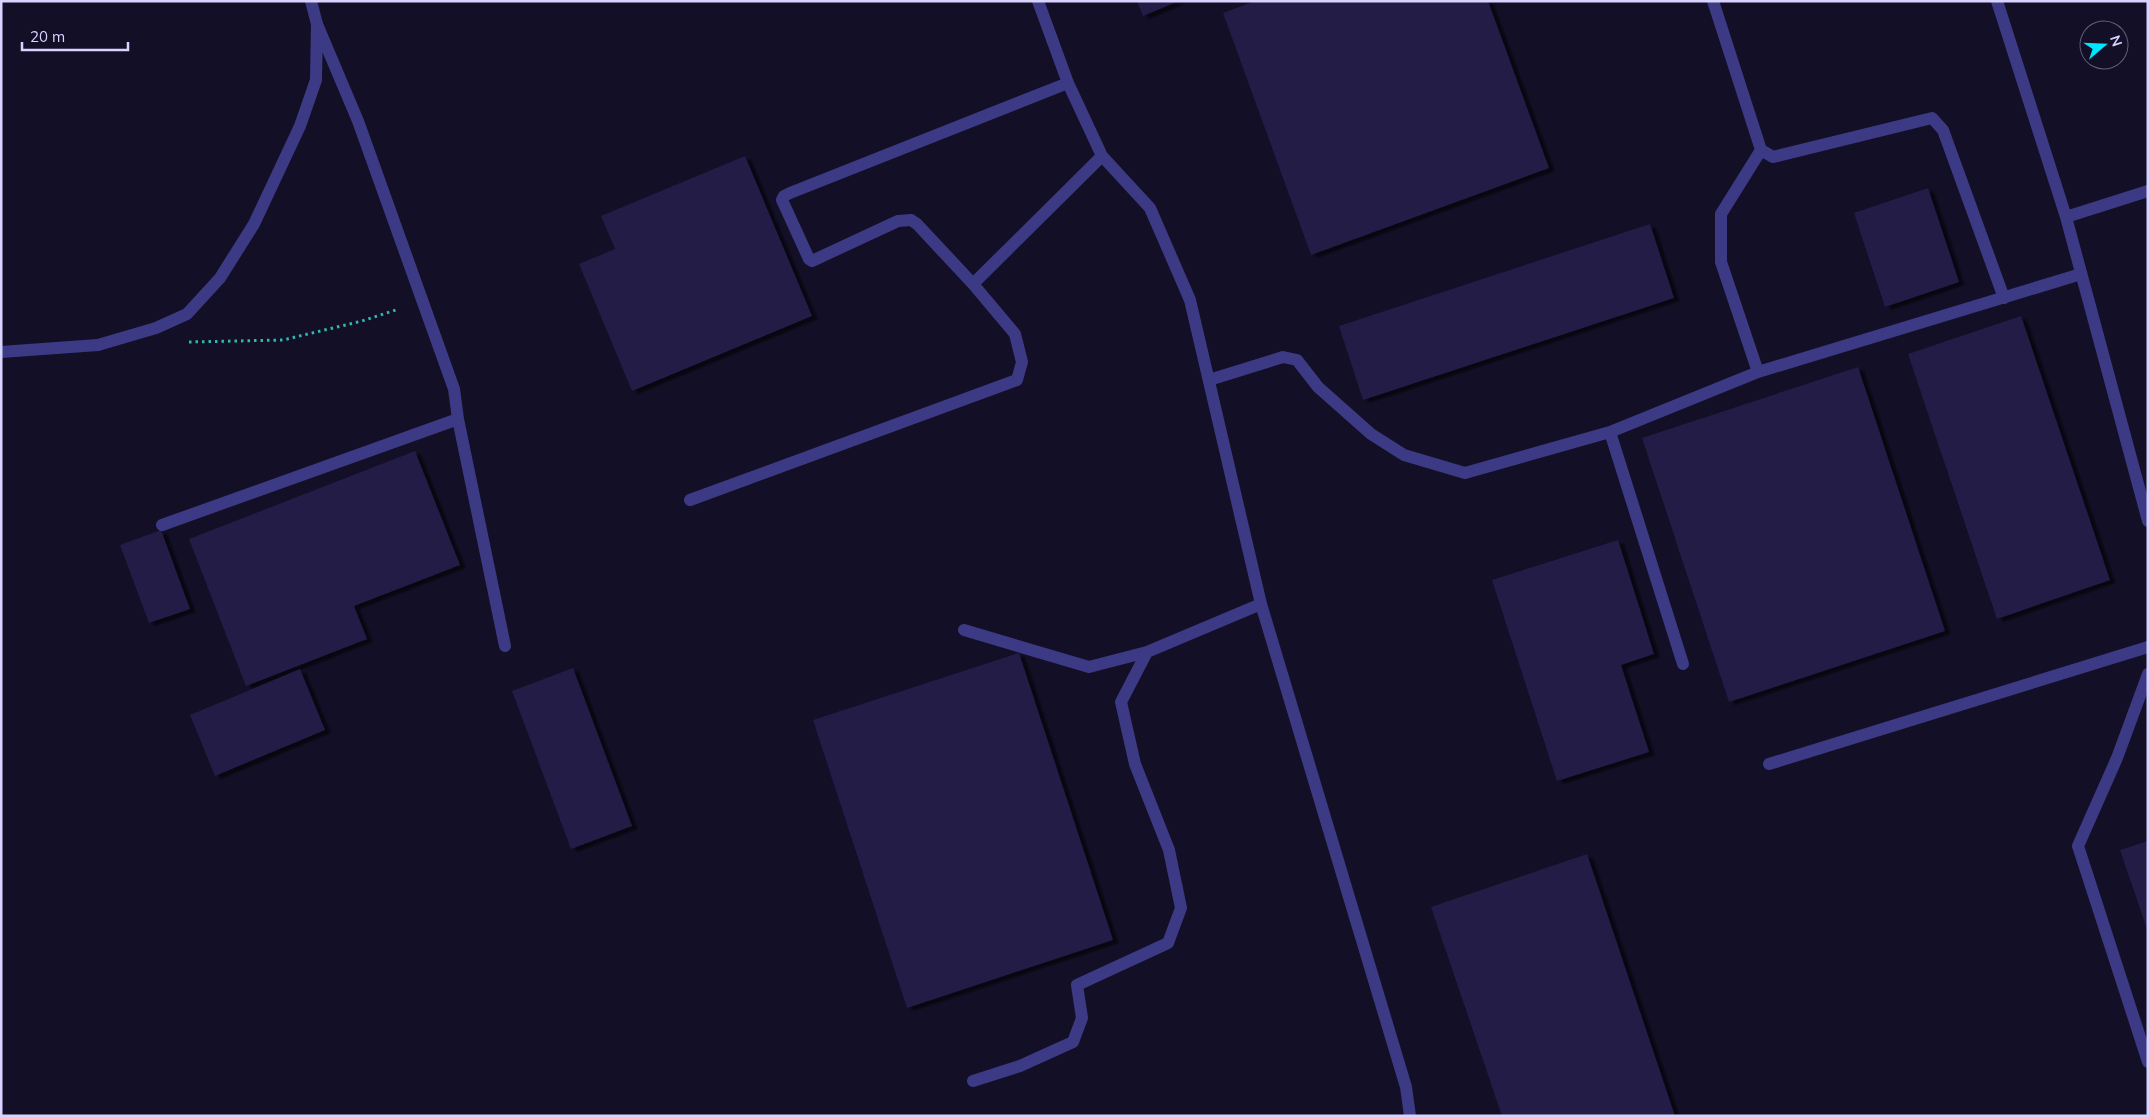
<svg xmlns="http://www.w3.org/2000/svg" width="2149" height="1117" viewBox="0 0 2149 1117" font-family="Mulish,sans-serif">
  <defs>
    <filter id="shadow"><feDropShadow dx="5.5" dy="3" stdDeviation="1" flood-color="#0009"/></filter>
  </defs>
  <rect width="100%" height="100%" fill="#130f26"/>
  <path fill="#241b47" filter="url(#shadow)" d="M 1137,1 L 1179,1 L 1143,16 Z
    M 1255,1 L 1488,1 L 1549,168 L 1311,255 L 1223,13 Z
    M 745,156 L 812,316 L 632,391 L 579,264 L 615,249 L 601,216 Z
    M 1928,188 L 1959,282 L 1885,307 L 1854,213 Z
    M 1650,224 L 1674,298 L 1363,400 L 1339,326 Z
    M 2021,316 L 2110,580 L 1997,619 L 1908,354 Z
    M 1858,367 L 1945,631 L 1729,702 L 1642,438 Z
    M 415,451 L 460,565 L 354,606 L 367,639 L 246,686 L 189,539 Z
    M 161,530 L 190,609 L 149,623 L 120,545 Z
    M 1618,540 L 1654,654 L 1621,665 L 1649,752 L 1557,781 L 1492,580 Z
    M 1019,653 L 1113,940 L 907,1008 L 813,720 Z
    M 573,668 L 632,826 L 571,849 L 512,691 Z
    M 300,669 L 325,730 L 215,776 L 190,715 Z
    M 2148,841 L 2148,929 L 2147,929 L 2120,850 Z
    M 1587,854 L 1675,1116 L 1502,1116 L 1431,907 Z"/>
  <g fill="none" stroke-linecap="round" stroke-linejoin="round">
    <path stroke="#2fb8b0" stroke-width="3" stroke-dasharray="2.5 4" stroke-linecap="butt" d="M 189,342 L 283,340 L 362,321 L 399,309"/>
    <path stroke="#3d3a85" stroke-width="12" d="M 1038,1 L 1068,83 L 1102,156 L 1150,208 L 1190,300 L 1261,604 L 1406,1087 L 1410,1116
      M 1713,1 L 1761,150 L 1773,157 L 1932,118 L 1943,130 L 2004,298
      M 1997,1 L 2066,217 L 2148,521
      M 317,24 L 358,121 L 454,389 L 458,419 L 505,646
      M 2066,217 L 2148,191
      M 973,284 L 1102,156
      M 1,352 L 98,345
      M 1758,372 L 1721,262 L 1721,214 L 1761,150
      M 1209,380 L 1283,357 L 1297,360 L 1318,387 L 1371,434 L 1404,455 L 1465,473 L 1610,432
      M 690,500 L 1017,380 L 1022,362 L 1015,334 L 973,284 L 917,224 L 911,220 L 898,221 L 812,261 L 809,259 L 782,200 L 784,196 L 790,193 L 1068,83
      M 162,525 L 458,419
      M 964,630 L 1089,667 L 1147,652 L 1261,604
      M 1683,664 L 1610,432 L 1758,372 L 2081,274
      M 2148,674 L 2117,758 L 2078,846 L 2148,1062
      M 1769,764 L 2148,647
      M 973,1081 L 1020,1066 L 1073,1042 L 1082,1018 L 1077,985 L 1168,943 L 1181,908 L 1169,850 L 1135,764 L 1121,702 L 1147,652"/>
    <path stroke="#3d3a85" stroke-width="12" d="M 98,345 L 156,328 L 187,314 L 220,278 L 254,224 L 300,126 L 316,80 L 317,24 L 311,1"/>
  </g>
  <rect width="2149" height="1117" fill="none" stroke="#d9d4ff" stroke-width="5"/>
  <g transform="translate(2104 45) rotate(71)"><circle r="24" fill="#130f26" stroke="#625e7d"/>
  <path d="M0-4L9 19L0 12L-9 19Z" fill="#00e5ff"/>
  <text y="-8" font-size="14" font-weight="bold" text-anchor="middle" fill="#d9d4ff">N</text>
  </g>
  <path d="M22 42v8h106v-8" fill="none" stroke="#d9d4ff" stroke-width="2.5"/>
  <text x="30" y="42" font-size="15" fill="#d9d4ff" stroke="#130f26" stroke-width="4" paint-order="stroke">20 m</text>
</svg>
